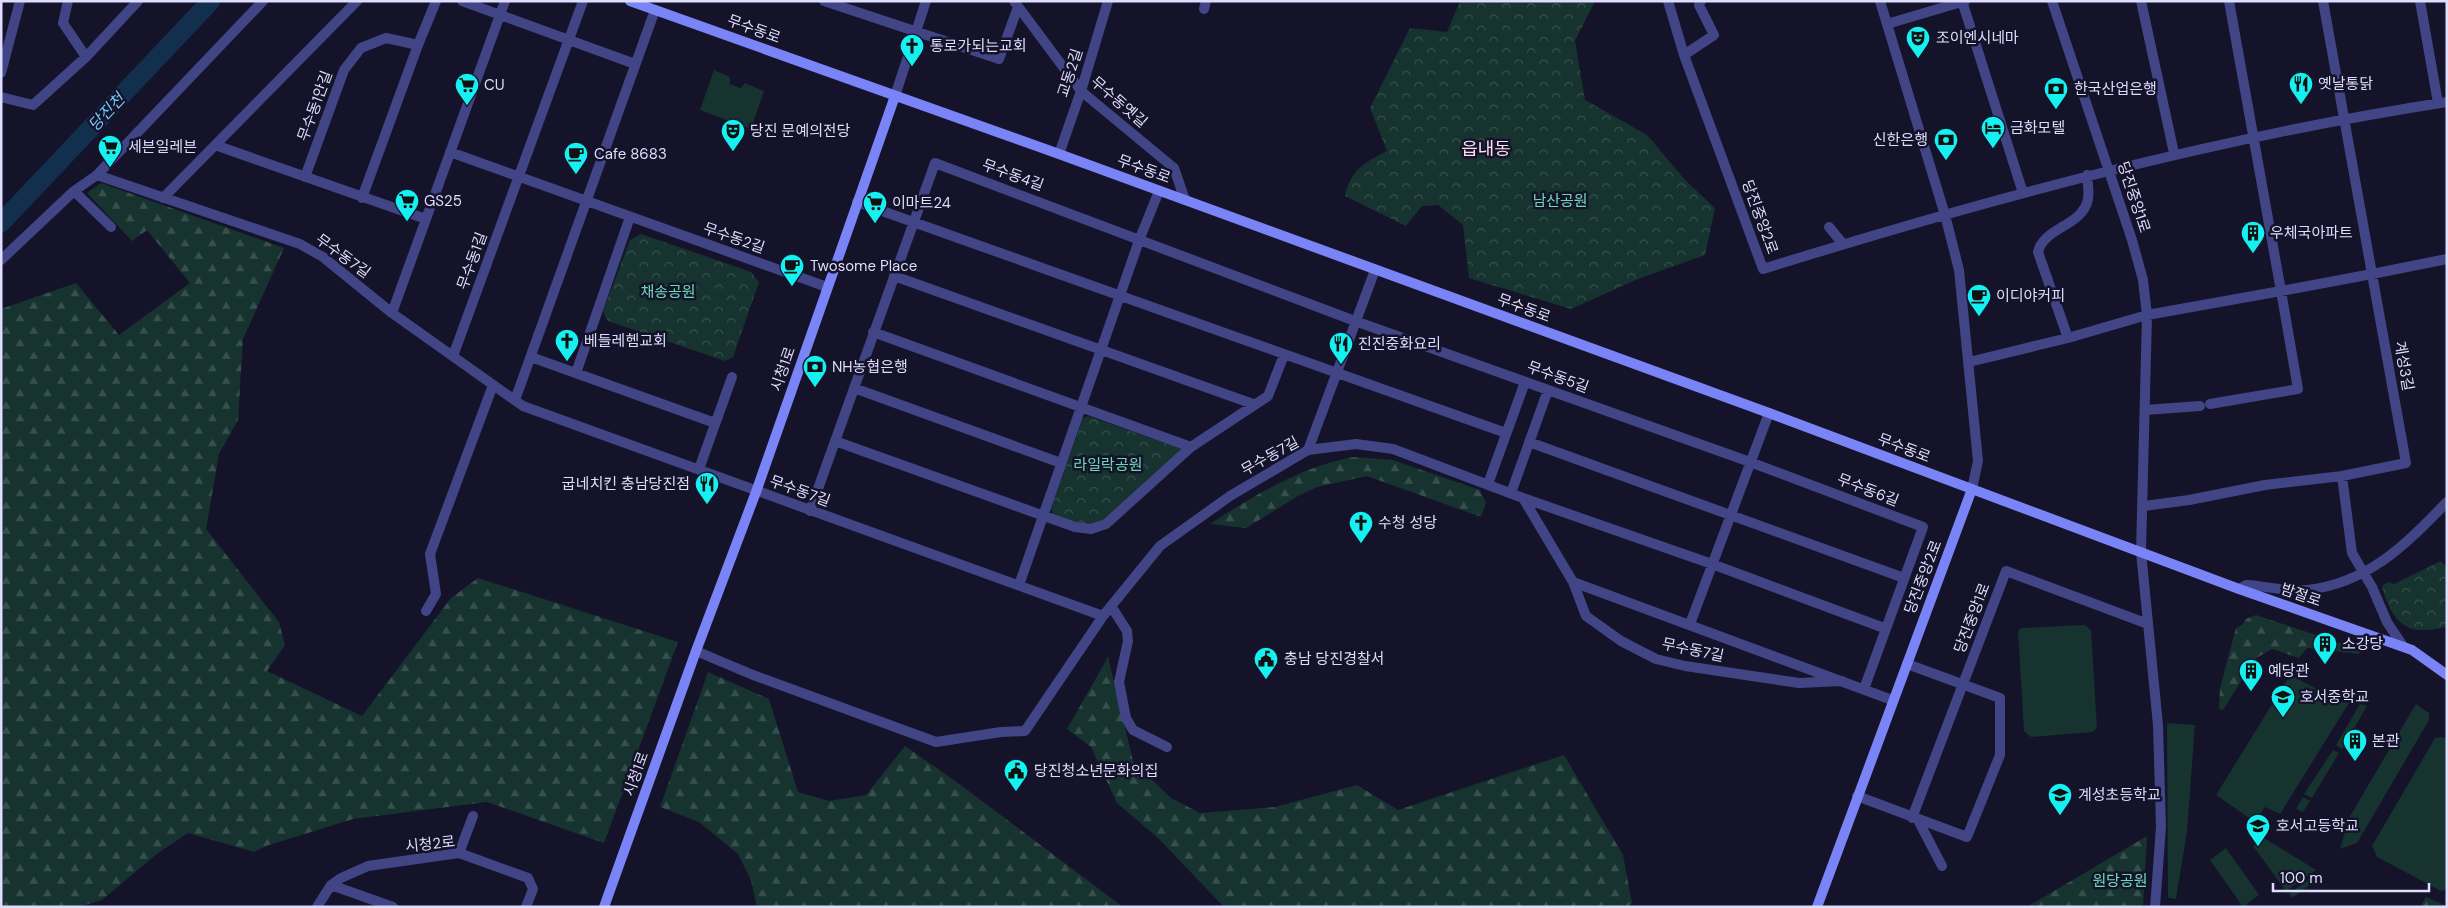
<svg xmlns="http://www.w3.org/2000/svg" width="2448" height="908" viewBox="0 0 2448 908" font-family="'DM Sans','Noto Sans KR',sans-serif">
  <defs>
    <pattern id="forest-firs" width="22" height="20" patternUnits="userSpaceOnUse" patternTransform="scale(1.25)"><rect width="22" height="20" fill="#16332f"/><path d="M5 1l3.5 6h-7zM16 11l3.5 6h-7z" fill="#37504e"/></pattern>
    <pattern id="park-crowns" width="20" height="18" patternUnits="userSpaceOnUse" patternTransform="scale(1.25)"><rect width="20" height="18" fill="#16332f"/><path d="M2 6a3 3 0 1 1 6 0M12 15a3 3 0 1 1 6 0" fill="none" stroke="#37504e"/></pattern>
  </defs>
  <rect width="100%" height="100%" fill="#14132a"/>
  <path fill="#16332f" d="M 714,70 L 730,77 L 730,84 L 741,88 L 745,83 L 764,91 L 751,129 L 700,110 Z
    M 2085,625 L 2091,630 L 2097,728 L 2093,732 L 2031,737 L 2024,731 L 2018,631 L 2021,628 Z
    M 2290,675 L 2338,700 L 2349,703 L 2280,814 L 2265,807 L 2255,822 L 2216,795 Z
    M 2360,704 L 2367,706 L 2342,749 L 2336,745 Z
    M 2416,704 L 2429,713 L 2429,720 L 2357,843 L 2340,849 L 2349,818 Z
    M 2167,723 L 2195,725 L 2187,831 L 2176,899 L 2168,898 Z
    M 2442,737 L 2447,738 L 2447,889 L 2441,891 L 2377,857 L 2372,846 L 2435,738 Z
    M 2333,750 L 2339,753 L 2312,798 L 2304,794 Z
    M 2303,797 L 2310,801 L 2303,812 L 2296,809 Z
    M 2264,838 L 2316,870 L 2286,891 L 2253,846 Z
    M 2226,848 L 2259,895 L 2243,907 L 2210,860 Z
    M 2316,874 L 2320,878 L 2292,898 L 2289,894 Z"/>
  <path fill="url(#forest-firs)" d="M 101,183 L 284,248 L 243,339 L 238,420 L 219,454 L 206,529 L 279,622 L 285,645 L 267,671 L 362,716 L 451,598 L 478,578 L 678,642 L 604,843 L 487,802 L 353,819 L 266,846 L 254,852 L 188,833 L 158,853 L 102,900 L 78,907 L 1,907 L 1,309 L 76,283 L 119,335 L 190,283 L 147,230 L 132,241 L 87,193 Z
    M 1353,457 L 1393,460 L 1480,490 L 1486,503 L 1481,517 L 1367,476 L 1317,487 L 1298,496 L 1246,528 L 1210,524 C 1255,495 1300,467 1353,457 Z
    M 2256,615 L 2361,650 L 2359,654 L 2307,648 L 2299,658 L 2272,649 L 2255,659 L 2223,710 L 2219,709 L 2220,688 L 2236,628 L 2243,624 L 2246,619 Z
    M 1108,657 L 1133,761 L 1171,798 L 1200,813 L 1275,807 L 1357,785 L 1398,810 L 1564,755 L 1623,855 L 1632,903 L 1627,907 L 1224,907 L 1158,838 L 1117,803 L 1091,747 L 1067,729 Z
    M 708,672 L 769,699 L 798,792 L 829,801 L 866,795 L 905,746 L 958,783 L 1123,907 L 757,907 L 751,880 L 738,854 L 699,822 L 660,807 Z
    M 2147,836 L 2143,907 L 2027,907 Z
    M 2426,897 L 2447,906 L 2447,907 L 2420,907 Z"/>
  <path fill="url(#park-crowns)" d="M 1460,1 L 1595,1 L 1575,41 L 1585,100 L 1647,135 L 1686,181 L 1715,208 L 1705,255 L 1638,279 L 1571,309 L 1469,278 L 1463,225 L 1438,205 L 1422,206 L 1406,226 L 1345,196 C 1351,169 1364,163 1387,151 L 1370,108 L 1410,28 L 1447,32 Z
    M 641,234 L 751,272 L 759,282 L 733,357 L 725,361 L 608,321 L 603,311 L 630,240 Z
    M 1088,416 L 1182,449 L 1105,523 L 1082,526 L 1053,514 L 1051,509 L 1083,418 Z
    M 2441,561 L 2447,568 L 2447,627 C 2439,628 2431,630 2423,630 C 2397,631 2387,606 2382,586 L 2388,582 L 2394,584 Z"/>
  <g fill="none" stroke-linecap="round" stroke-linejoin="round">
    <path stroke="#132f4e" stroke-width="19" d="M 1,223 L 211,1"/>
    <path stroke="#414586" stroke-width="10" d="M 68,1 L 63,23 L 86,57
      M 462,1 L 635,64
      M 824,1 L 999,59 L 1018,7
      M 1014,1 L 1081,91 L 1174,168 L 1185,200
      M 1668,1 L 1684,55 L 1763,269 C 1988,199 2214,138 2447,102
      M 1880,1 L 1945,215 L 1959,270 L 1978,461 L 1972,489
      M 1962,1 L 2023,193
      M 2052,1 L 2132,240 L 2143,280 L 2147,315 L 2141,552 L 2158,725 L 2161,827 L 2155,907
      M 2141,1 L 2174,153
      M 2420,1 L 2438,103
      M 1204,9 L 1206,1
      M 1887,24 L 1965,1
      M 1684,55 L 1714,35 L 1699,5 L 1701,1
      M 1,73 L 20,1
      M 895,96 L 926,1
      M 1,97 L 33,105 L 86,57 L 138,1
      M 215,145 L 426,219
      M 450,152 L 827,287
      M 1059,154 L 1081,91 L 1108,1
      M 97,175 L 300,244 L 323,257 L 392,313 L 523,406 L 1103,616
      M 305,177 L 344,70 L 361,48 L 386,38 L 418,45 L 436,1
      M 74,191 L 111,227
      M 163,198 L 357,1
      M 362,198 L 418,45
      M 857,202 L 1506,433
      M 1829,227 L 1843,244
      M 1,260 L 74,191 L 97,175 L 263,1
      M 894,276 L 1253,404
      M 392,313 L 505,1
      M 873,332 L 1191,447
      M 2068,338 L 2038,252 C 2044,227 2083,226 2088,199 C 2089,192 2088,183 2087,175
      M 453,356 L 583,1
      M 531,357 L 715,423
      M 1969,362 L 2068,338 L 2147,315 L 2281,291 L 2229,1
      M 576,373 L 630,217
      M 854,388 L 1061,463
      M 515,400 L 655,10
      M 2210,404 L 2298,389 L 2281,291 L 2372,274 L 2323,1
      M 2145,410 L 2200,406
      M 835,441 L 1075,527 L 1091,529 L 1106,524 L 1191,447 L 1268,396 L 1284,355
      M 1529,442 L 1904,578
      M 1308,450 L 1375,270
      M 699,469 L 732,377
      M 2342,476 L 2352,553 L 2372,587 L 2387,622 L 2403,646
      M 1488,484 L 1525,382
      M 1511,493 L 1548,390
      M 1523,498 L 1573,582 L 1586,616 L 1621,641 L 1656,659 L 1685,666 L 1799,683 L 1842,681
      M 2144,506 L 2189,500 L 2265,485 L 2342,476 L 2406,463 L 2372,274 L 2447,259
      M 810,511 L 935,163 L 1355,321 L 1750,462 L 1923,527 L 1864,689
      M 1573,582 L 1892,700
      M 1019,585 L 1140,238 L 1159,191
      M 2239,589 L 2246,585 C 2266,586 2287,592 2307,590 C 2369,583 2406,544 2447,502
      M 1111,606 L 1127,631 L 1128,641 L 1119,682 L 1126,718 L 1133,730 L 1167,747
      M 426,611 L 436,594 L 430,554 L 493,385
      M 1690,624 L 1769,413
      M 696,651 L 753,675 L 936,742 L 1001,732 L 1025,731 L 1103,616 L 1160,546 L 1230,496 L 1308,450 L 1356,444 L 1393,449 L 1523,498 L 1712,564 L 1884,628
      M 1857,796 L 1967,837 L 2000,755 L 2000,698 L 1907,664
      M 1912,818 L 2006,571 L 2148,624
      M 1918,820 L 1942,866
      M 459,853 L 473,816
      M 331,885 L 393,907
      M 317,907 L 331,885 L 341,878 L 368,866 L 459,853 L 528,878 L 533,889 L 526,907"/>
    <path stroke="#7a84f7" stroke-width="10" d="M 630,1 L 1059,154 L 1769,413 L 2239,589 L 2412,650 L 2447,675
      M 604,907 L 696,651 L 756,492 L 895,96
      M 1817,907 L 1972,489"/>
  </g>
  <defs>
    <symbol id="theatre-pin" viewBox="-11 -11 22 30"><path d="M0 17L-7.5 6A9.5 9.5 0 1 1 7.5 6Z" fill="#15f1f0" stroke="#14132a"/><path d="M-5-5.5Q0-4 5-5.5V0Q5 5 0 6Q-5 5-5 0ZM-3.3-2.5H-1v1.5H-3.3ZM1-2.5H3.3v1.5H1ZM-2.8 1Q0 5.5 2.8 1Z" fill="#111"/></symbol>
    <symbol id="church-pin" viewBox="-11 -11 22 30"><path d="M0 17L-7.5 6A9.5 9.5 0 1 1 7.5 6Z" fill="#15f1f0" stroke="#14132a"/><path d="M-1.2-6h2.4v3.5h3.3v2.4h-3.3V6h-2.4V-.1h-3.3v-2.4h3.3Z" fill="#111"/></symbol>
    <symbol id="restaurant-pin" viewBox="-11 -11 22 30"><path d="M0 17L-7.5 6A9.5 9.5 0 1 1 7.5 6Z" fill="#15f1f0" stroke="#14132a"/><path d="M-5-6h1v4h1v-4h1v4h1v-4h1v5L-1.5 .5V6h-2V.5L-5-1ZM5-6V6H3V1.5H1.5Q1.5-4 5-6Z" fill="#111"/></symbol>
    <symbol id="supermarket-pin" viewBox="-11 -11 22 30"><path d="M0 17L-7.5 6A9.5 9.5 0 1 1 7.5 6Z" fill="#15f1f0" stroke="#14132a"/><path d="M-6-5.5h2.5l.6 2H6L4.5 2H-2.5L-4.4-4H-6ZM-1.5 3.2a1.3 1.3 0 1 0 .1 0ZM3 3.2a1.3 1.3 0 1 0 .1 0Z" fill="#111"/></symbol>
    <symbol id="bank-pin" viewBox="-11 -11 22 30"><path d="M0 17L-7.5 6A9.5 9.5 0 1 1 7.5 6Z" fill="#15f1f0" stroke="#14132a"/><path d="M-6-4H6V4H-6ZM0-2.3a2.3 2.3 0 1 0 0 4.6a2.3 2.3 0 1 0 0-4.6Z" fill="#111"/></symbol>
    <symbol id="hotel-pin" viewBox="-11 -11 22 30"><path d="M0 17L-7.5 6A9.5 9.5 0 1 1 7.5 6Z" fill="#15f1f0" stroke="#14132a"/><path d="M-6-4.5h1.5V1H6V5H4.5V3h-9V5H-6ZM-4 0a1.8 1.8 0 1 1 3.6 0ZM.5 0V-2.5h3Q6-2.5 6 0Z" fill="#111"/></symbol>
    <symbol id="cafe-pin" viewBox="-11 -11 22 30"><path d="M0 17L-7.5 6A9.5 9.5 0 1 1 7.5 6Z" fill="#15f1f0" stroke="#14132a"/><path d="M-5.5-4.5H6V0H3Q3 3.5 0 3.5H-2.5Q-5.5 3.5-5.5 0ZM3-3.2v2h1.7v-2ZM-6 4.5H4V6H-6Z" fill="#111"/></symbol>
    <symbol id="building-pin" viewBox="-11 -11 22 30"><path d="M0 17L-7.5 6A9.5 9.5 0 1 1 7.5 6Z" fill="#15f1f0" stroke="#14132a"/><path d="M-4-6H4V6H1V3H-1V6H-4ZM-2.5-4.3h1.7v1.8h-1.7ZM.8-4.3h1.7v1.8H.8ZM-2.5-1h1.7V.8h-1.7ZM.8-1h1.7V.8H.8Z" fill="#111"/></symbol>
    <symbol id="civic-pin" viewBox="-11 -11 22 30"><path d="M0 17L-7.5 6A9.5 9.5 0 1 1 7.5 6Z" fill="#15f1f0" stroke="#14132a"/><path d="M-.6-6.5H3V-4.5H.6V-3L4-1V1h2V6H-6V1h2V-1L-.6-3ZM-1.2 2.5V6h2.4V2.5Z" fill="#111"/></symbol>
    <symbol id="school-pin" viewBox="-11 -11 22 30"><path d="M0 17L-7.5 6A9.5 9.5 0 1 1 7.5 6Z" fill="#15f1f0" stroke="#14132a"/><path d="M0-5L7-2L0 1L-7-2ZM-4 1L0 2.5L4 1V4Q0 6-4 4Z" fill="#111"/></symbol>
  </defs>
  <g fill-rule="evenodd">
    <use href="#theatre-pin" x="1904" y="24" width="28" height="38"/>
    <use href="#church-pin" x="898" y="32" width="28" height="38"/>
    <use href="#restaurant-pin" x="2287" y="70" width="28" height="38"/>
    <use href="#supermarket-pin" x="453" y="71" width="28" height="38"/>
    <use href="#bank-pin" x="2042" y="75" width="28" height="38"/>
    <use href="#hotel-pin" x="1979" y="114" width="28" height="38"/>
    <use href="#theatre-pin" x="719" y="117" width="28" height="38"/>
    <use href="#bank-pin" x="1932" y="126" width="28" height="38"/>
    <use href="#supermarket-pin" x="96" y="133" width="28" height="38"/>
    <use href="#cafe-pin" x="562" y="140" width="28" height="38"/>
    <use href="#supermarket-pin" x="393" y="187" width="28" height="38"/>
    <use href="#supermarket-pin" x="861" y="189" width="28" height="38"/>
    <use href="#building-pin" x="2239" y="219" width="28" height="38"/>
    <use href="#cafe-pin" x="778" y="252" width="28" height="38"/>
    <use href="#cafe-pin" x="1965" y="282" width="28" height="38"/>
    <use href="#church-pin" x="553" y="327" width="28" height="38"/>
    <use href="#restaurant-pin" x="1327" y="330" width="28" height="38"/>
    <use href="#bank-pin" x="801" y="353" width="28" height="38"/>
    <use href="#restaurant-pin" x="693" y="470" width="28" height="38"/>
    <use href="#church-pin" x="1347" y="509" width="28" height="38"/>
    <use href="#building-pin" x="2311" y="630" width="28" height="38"/>
    <use href="#civic-pin" x="1252" y="645" width="28" height="38"/>
    <use href="#building-pin" x="2237" y="657" width="28" height="38"/>
    <use href="#school-pin" x="2269" y="683" width="28" height="38"/>
    <use href="#building-pin" x="2341" y="727" width="28" height="38"/>
    <use href="#civic-pin" x="1002" y="757" width="28" height="38"/>
    <use href="#school-pin" x="2046" y="781" width="28" height="38"/>
    <use href="#school-pin" x="2244" y="812" width="28" height="38"/>
  </g>
  <g text-anchor="middle" stroke-width="5" stroke-linejoin="round" paint-order="stroke">
    <g font-size="15" fill="#deddfd" stroke="#14132a">
      <text transform="translate(754 29) rotate(20)" y="5">무수동로</text>
      <text transform="translate(1070 73) rotate(-72)" y="5">교동2길</text>
      <text transform="translate(1119 102) rotate(41)" y="5">무수동옛길</text>
      <text transform="translate(315 106) rotate(-70)" y="5">무수동1안길</text>
      <text transform="translate(1144 169) rotate(20)" y="5">무수동로</text>
      <text transform="translate(1013 175) rotate(20)" y="5">무수동4길</text>
      <text transform="translate(2134 197) rotate(72)" y="5">당진중앙1로</text>
      <text transform="translate(1760 217) rotate(70)" y="5">당진중앙2로</text>
      <text transform="translate(734 238) rotate(19)" y="5">무수동2길</text>
      <text transform="translate(343 256) rotate(36)" y="5">무수동7길</text>
      <text transform="translate(472 261) rotate(-70)" y="5">무수동1길</text>
      <text transform="translate(1524 308) rotate(20)" y="5">무수동로</text>
      <text transform="translate(2404 366) rotate(80)" y="5">계성3길</text>
      <text transform="translate(783 369) rotate(-71)" y="5">시청1로</text>
      <text transform="translate(1558 377) rotate(20)" y="5">무수동5길</text>
      <text transform="translate(1904 448) rotate(21)" y="5">무수동로</text>
      <text transform="translate(1270 456) rotate(-29)" y="5">무수동7길</text>
      <text transform="translate(1868 490) rotate(21)" y="5">무수동6길</text>
      <text transform="translate(800 491) rotate(20)" y="5">무수동7길</text>
      <text transform="translate(1923 577) rotate(-69)" y="5">당진중앙2로</text>
      <text transform="translate(2301 595) rotate(19)" y="5">밤절로</text>
      <text transform="translate(1972 618) rotate(-69)" y="5">당진중앙1로</text>
      <text transform="translate(1693 650) rotate(12)" y="5">무수동7길</text>
      <text transform="translate(636 774) rotate(-70)" y="5">시청1로</text>
      <text transform="translate(430 844) rotate(-6)" y="5">시청2로</text>
    </g>
    <g font-size="15" fill="#deddfd" stroke="#14132a" text-anchor="start">
      <text x="1936" y="43">조이엔시네마</text>
      <text x="930" y="51">통로가되는교회</text>
      <text x="2318" y="89">옛날통닭</text>
      <text x="484" y="90">CU</text>
      <text x="2074" y="94">한국산업은행</text>
      <text x="2010" y="133">금화모텔</text>
      <text x="750" y="136">당진 문예의전당</text>
      <text x="1928" y="145" text-anchor="end">신한은행</text>
      <text x="128" y="152">세븐일레븐</text>
      <text x="594" y="159">Cafe 8683</text>
      <text x="424" y="206">GS25</text>
      <text x="892" y="208">이마트24</text>
      <text x="2270" y="238">우체국아파트</text>
      <text x="810" y="271">Twosome Place</text>
      <text x="1996" y="301">이디야커피</text>
      <text x="584" y="346">베들레헴교회</text>
      <text x="1358" y="349">진진중화요리</text>
      <text x="832" y="372">NH농협은행</text>
      <text x="690" y="489" text-anchor="end">굽네치킨 충남당진점</text>
      <text x="1378" y="528">수청 성당</text>
      <text x="2342" y="649">소강당</text>
      <text x="1284" y="664">충남 당진경찰서</text>
      <text x="2268" y="676">예당관</text>
      <text x="2300" y="702">호서중학교</text>
      <text x="2372" y="746">본관</text>
      <text x="1034" y="776">당진청소년문화의집</text>
      <text x="2078" y="800">계성초등학교</text>
      <text x="2276" y="831">호서고등학교</text>
    </g>
    <g font-size="15" fill="#6cdab3" stroke="#14132a">
      <text x="1560" y="206">남산공원</text>
      <text x="668" y="297">채송공원</text>
      <text x="1108" y="470">라일락공원</text>
      <text x="2120" y="886">원당공원</text>
    </g>
    <g font-size="16" font-style="italic" fill="#72c7f7" stroke="#14132a">
      <text transform="translate(106 112) rotate(-47)" y="6">당진천</text>
    </g>
    <g font-size="18" fill="#fddff5" stroke="#14132a">
      <text x="1486" y="155">읍내동</text>
    </g>
  </g>
  <rect width="2448" height="908" fill="none" stroke="#deddfd" stroke-width="5"/>
  <path d="M2273 883v8h156v-8" fill="none" stroke="#deddfd" stroke-width="2.5"/>
  <text x="2280" y="883" font-size="15" fill="#deddfd" stroke="#14132a" stroke-width="4" paint-order="stroke">100 m</text>
</svg>
